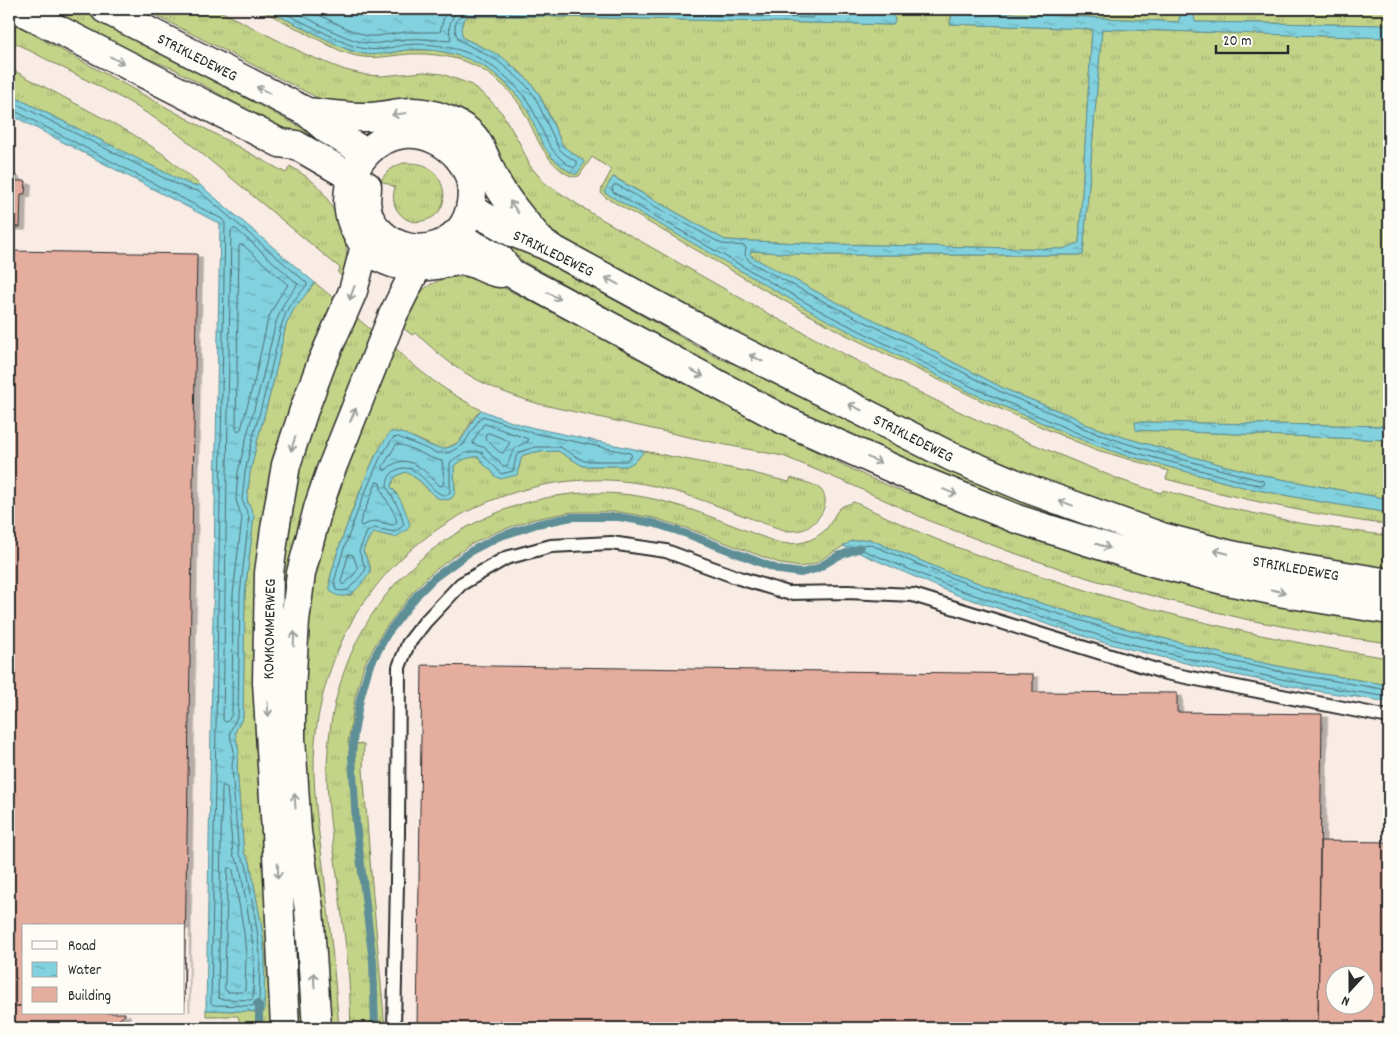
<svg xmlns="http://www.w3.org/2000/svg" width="1398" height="1037" viewBox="0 0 1398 1037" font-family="Dekko,sans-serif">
  <defs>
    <pattern id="grass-tufts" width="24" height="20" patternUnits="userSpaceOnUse" patternTransform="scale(1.25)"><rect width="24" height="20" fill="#c3d388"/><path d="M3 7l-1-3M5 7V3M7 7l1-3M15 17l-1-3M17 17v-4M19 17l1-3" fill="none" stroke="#a8b576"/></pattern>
    <pattern id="water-ripples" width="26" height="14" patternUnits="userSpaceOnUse" patternTransform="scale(1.25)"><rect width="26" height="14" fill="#81d1de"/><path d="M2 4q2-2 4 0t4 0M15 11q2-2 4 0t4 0" fill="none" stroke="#6aaab4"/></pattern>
    <filter id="shadow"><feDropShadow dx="5.5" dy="3" stdDeviation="0" flood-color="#0004"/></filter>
  </defs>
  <rect width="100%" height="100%" fill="#f8ece5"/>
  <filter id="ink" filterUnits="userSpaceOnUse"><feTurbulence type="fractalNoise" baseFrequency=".02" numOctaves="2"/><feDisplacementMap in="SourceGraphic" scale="10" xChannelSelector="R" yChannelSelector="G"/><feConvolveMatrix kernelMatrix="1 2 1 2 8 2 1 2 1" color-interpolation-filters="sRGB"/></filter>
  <g filter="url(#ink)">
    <path fill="url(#grass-tufts)" stroke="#777f5a" d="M 31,9 L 79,9 L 317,136 L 312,145 L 174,69 L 51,19 Z
      M 143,9 L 216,9 L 309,56 L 345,70 L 366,75 L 382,76 L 423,72 L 442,74 L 470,84 L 488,98 L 502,113 L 519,142 L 530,166 L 545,183 L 591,213 L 765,312 L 880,373 L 941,403 L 997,429 L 1084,465 L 1121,480 L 1161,493 L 1163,490 L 1224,507 L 1299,523 L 1389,536 L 1389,574 L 1229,545 L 1001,469 L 760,350 L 563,238 L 547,229 L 372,107 L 322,100 Z
      M 258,9 L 265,9 L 340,46 L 353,52 L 365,54 L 392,53 L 406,50 L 434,50 L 465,57 L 478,63 L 495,74 L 509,87 L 523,102 L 552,158 L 571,173 L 583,160 L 569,151 L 563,146 C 555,129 549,112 540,96 C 523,67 492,51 463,38 C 460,28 461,24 467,16 L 526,16 L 891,25 L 894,23 L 890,13 L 887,13 L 720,9 L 1183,9 L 1178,22 L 952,10 L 950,24 L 1092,29 L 1079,243 L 1063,249 L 828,244 L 725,240 L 614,177 L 605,193 L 824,318 L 970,392 L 1087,442 L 1121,454 L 1247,488 L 1316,501 L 1389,513 L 1389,525 C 1314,515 1239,499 1166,479 L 1169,471 L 1097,450 L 1067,438 L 984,402 L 941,381 L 842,333 L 765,290 L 605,197 L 601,193 L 602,188 L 611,171 L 609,168 L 592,157 L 579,176 C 573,178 568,175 562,171 C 536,150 535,126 517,101 C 510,91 500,82 490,75 C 468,58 437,53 410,54 C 392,55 375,60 357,56 C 342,53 329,45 315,38 C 296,28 277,18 258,9 Z
      M 1193,9 L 1389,9 L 1389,25 L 1194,22 Z
      M 9,21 L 286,173 L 290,166 C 301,173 313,180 321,190 C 333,204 346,236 347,255 C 347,262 345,271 344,278 L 338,273 L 340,268 L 172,129 L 129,102 L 9,40 Z
      M 1102,29 L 1389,38 L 1389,426 L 1136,422 L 1137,430 L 1389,440 L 1389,499 L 1275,478 L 1222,465 L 1126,438 L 1085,424 L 1074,417 L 1007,390 L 949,360 L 910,337 L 834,301 L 752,257 L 749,254 L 750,251 L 814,255 L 1083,255 Z
      M 9,68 L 131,133 L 163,154 L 200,185 L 194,186 L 176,178 L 9,94 Z
      M 403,163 C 411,163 419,163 426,166 C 449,179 452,216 422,221 C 414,223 407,221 401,215 C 393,207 392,198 395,187 L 381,181 C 386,171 393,167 403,163 Z
      M 508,240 L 716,357 L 809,394 L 1216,568 L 1015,506 L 823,425 L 741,382 L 503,250 Z
      M 454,277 L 467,277 L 502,287 L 566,319 L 768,428 L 870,478 L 906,493 L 954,498 L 1389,616 L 1389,643 L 1330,635 L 1249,620 L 1167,600 L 1091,579 L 1008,551 L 932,522 L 852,485 L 783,456 L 716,443 L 539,404 C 506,394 475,382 448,361 C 436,352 426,342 415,333 L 412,335 L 398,324 C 416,298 421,282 454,277 Z
      M 315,283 L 336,300 L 314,357 L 261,707 L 256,747 L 262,826 L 274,882 L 279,1028 L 241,1028 L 238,1016 L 206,1016 L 206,1010 L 264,1012 L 265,955 L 262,929 L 250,862 L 244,853 L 239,796 L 237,765 L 238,744 L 235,739 L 235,732 L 243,717 L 245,594 L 254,516 L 247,500 L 250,473 L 258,438 L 273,383 L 286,325 L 293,309 Z
      M 351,313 L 377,335 L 295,571 L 312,1028 L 293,1028 L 274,623 L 294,475 Z
      M 390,342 C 416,371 447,392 481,410 L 475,416 L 459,442 L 447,448 L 439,449 L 413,437 L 375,456 L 356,500 L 338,550 L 329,582 L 342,596 L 351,595 L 370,573 L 370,566 L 363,551 C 375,525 372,534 396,537 L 396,492 L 391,487 C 393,477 397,475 406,472 C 409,474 413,476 417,479 C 428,487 434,503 450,499 L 455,493 L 454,466 C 460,460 470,456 479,457 C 483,464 490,468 495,476 L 519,468 L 521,459 L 523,455 L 535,452 L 558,451 L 583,466 L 626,466 L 634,462 L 642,454 L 644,451 L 745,471 L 789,482 L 791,478 C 799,481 814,483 820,489 C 833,501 819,521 807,528 C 801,531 794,531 787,531 C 732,514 680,486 622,481 C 527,472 430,515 373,590 C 368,598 362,605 357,612 C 334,651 319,696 315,742 C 311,783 319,832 324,874 C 330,925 335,977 339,1028 L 325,1028 L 298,692 L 317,546 Z
      M 584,493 C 602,493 620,493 638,496 C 683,503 733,526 776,542 C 795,546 813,543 827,528 C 832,522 834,514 840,508 C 843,505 850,504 854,502 C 876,512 897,522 919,532 C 963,551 1009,566 1054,580 C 1164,616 1276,641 1389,658 L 1389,685 L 1287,668 L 1236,657 L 1116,626 L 1004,592 L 950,573 L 869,539 L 852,541 L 814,564 L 800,567 L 782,564 L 689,529 L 654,518 L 619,512 L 572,512 L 535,519 L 496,532 L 468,546 L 430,574 L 414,591 L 383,631 L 364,665 L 355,698 L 348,743 L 364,744 L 363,769 L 371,873 L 385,1028 L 351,1028 C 350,1008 350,988 348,968 C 346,943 342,918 339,893 C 335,853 327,812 327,772 C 328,687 360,607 428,553 C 473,518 527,496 584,493 Z"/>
    <path fill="url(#water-ripples)" stroke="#5f8f96" d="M 265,9 L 720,9 L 887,13 L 890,13 L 895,19 L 894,23 L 891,25 L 526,16 L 467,16 C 461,24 460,28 463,38 L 501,56 L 529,81 L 539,94 L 563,146 L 585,162 L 577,174 L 574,174 C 561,167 549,156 542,143 C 535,129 531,114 522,102 C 511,86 494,71 477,63 C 455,52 430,48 406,50 C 392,52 379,56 365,54 C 347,52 332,42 316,34 C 299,26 282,17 265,9 Z
      M 1183,9 L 1193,9 L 1195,22 L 1389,25 L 1389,38 L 1102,29 L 1083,255 L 814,255 L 751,251 L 750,254 L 752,257 L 834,301 L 910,337 L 949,360 L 1007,390 L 1074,417 L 1085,424 L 1126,438 L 1222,465 L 1275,478 L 1389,499 L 1389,513 L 1316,501 L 1247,488 L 1121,454 L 1087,442 L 970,392 L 823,318 L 605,193 L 605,190 L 613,177 L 725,240 L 828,244 L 1063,249 L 1079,243 L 1092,29 L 950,24 L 953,10 L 1178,22 Z
      M 9,94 L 176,178 L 194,186 L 200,185 L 315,283 L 294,309 L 286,325 L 273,383 L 258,438 L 250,473 L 247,500 L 254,516 L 245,594 L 243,717 L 235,732 L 239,752 L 237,765 L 239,796 L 244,853 L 250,862 L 262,929 L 265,955 L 264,1012 L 206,1010 L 220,224 L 9,114 Z
      M 481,410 L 509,421 L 534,428 L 644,451 L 642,454 L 634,462 L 627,466 L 583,466 L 558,451 L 535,452 L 523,455 L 521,459 L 517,475 L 500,479 L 495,476 L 490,469 L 484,465 L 479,457 C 471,456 460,460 454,466 L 455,493 L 451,499 C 434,503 429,487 417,479 C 413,476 409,474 406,472 C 397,475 393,477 391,487 C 401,498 406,511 410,525 L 407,530 L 396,537 C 372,534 374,525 363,551 L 370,566 L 370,573 C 363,581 354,597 342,596 C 337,596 332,594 330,589 C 325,575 367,472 376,455 C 380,447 385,440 390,432 C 415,430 435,461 459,442 C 467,435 472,419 481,410 Z
      M 1135,422 L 1389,426 L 1389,440 L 1136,430 Z
      M 869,539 L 950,573 L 1004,592 L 1116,626 L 1236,657 L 1287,668 L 1389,685 L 1389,702 L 1305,689 L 1221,672 L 1102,642 L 957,595 L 843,546 L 852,541 Z"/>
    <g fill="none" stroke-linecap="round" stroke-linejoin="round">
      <path stroke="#4d6d73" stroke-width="1" d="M 276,9 C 291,16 306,24 321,31 C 335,38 350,47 367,49 C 380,51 392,47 404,45 C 430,42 460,47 482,60 C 499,70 516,84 527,100 C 544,126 544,152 574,168 L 577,165 L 577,162 L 566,155 L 559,149 L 535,97 L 525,84 L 498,61 L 459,40 C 457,37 455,32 455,28 C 455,20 462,12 470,10 L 813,18 L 816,15 L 814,9
        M 290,9 C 312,20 341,38 365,43 C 379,45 393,40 407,39 C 422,38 436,40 450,41 L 451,39 C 447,26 451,19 458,9
        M 307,9 L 348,29 L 367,36 L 377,36 L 405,32 L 440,32 L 444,17 L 449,9
        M 705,9 L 806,11 L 808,9
        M 9,100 L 174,183 L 188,189 L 199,191 L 307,283 L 307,285 L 289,306 L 282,323 L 268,382 L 253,437 L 245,472 L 242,500 L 249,517 L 240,594 L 238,715 L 230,732 L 231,740 L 233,746 L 234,752 L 232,765 L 234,797 L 239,854 L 246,864 L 257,930 L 260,955 L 259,1004 L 257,1006 L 213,1005 L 211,1003 L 225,223 L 222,219 L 13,110 L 9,110
        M 614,185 L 617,185 L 722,244 L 745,246 L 746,248 L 745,255 L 750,262 L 832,306 L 907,342 L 947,364 L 1005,394 L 1071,421 L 1083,428 L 1125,443 L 1163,454 L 1263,481 L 1265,484 L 1262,485 L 1248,483 L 1122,449 L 1089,438 L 972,387 L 826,314 L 613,192 L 612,189 Z
        M 233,229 L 236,229 L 298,284 L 284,303 L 276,322 L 262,380 L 247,435 L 238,472 L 236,500 L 242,518 L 233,594 L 232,714 L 228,721 L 226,722 L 223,720 L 231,231 Z
        M 240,245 L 243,245 L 288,285 L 278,299 L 268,319 L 255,378 L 241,429 L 238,431 L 236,428 L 239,247 Z
        M 483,416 L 533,433 L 630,453 L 632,456 L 625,461 L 584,461 L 560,447 L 535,447 L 520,452 L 516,457 L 513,471 L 501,474 C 498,471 497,468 493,465 C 488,460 487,460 482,453 C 471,449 457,455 450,463 L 450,491 L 448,495 C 431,498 421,462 399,469 C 390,472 387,479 387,487 L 400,511 L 404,525 L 395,532 L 374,528 L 367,532 L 359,551 L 365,567 L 365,571 L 348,590 L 342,591 L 336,590 L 334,582 L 343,551 L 361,502 L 380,458 L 393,438 L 398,437 L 437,453 L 448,453 L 463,445 L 479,420 Z
        M 485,424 L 528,439 L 528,442 C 510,448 513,453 507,466 L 502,466 L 498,460 L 492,456 L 486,448 L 473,444 L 473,442 L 483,425 Z
        M 489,433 L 509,441 L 509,444 L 503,453 C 496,452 492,443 485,439 L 486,434 Z
        M 397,444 C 413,447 426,458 442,461 L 444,478 L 443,485 L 440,486 C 425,471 407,449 386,470 L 384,470 L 383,467 Z
        M 377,482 L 380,483 C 381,497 395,508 397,523 L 393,525 L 374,521 L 361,526 L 360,523 Z
        M 349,554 L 353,555 L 358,569 L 352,577 L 343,585 L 341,582 Z
        M 1389,690 L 1287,673 L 1235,662 L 1115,631 L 1003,597 L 949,577 L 869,544 L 862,545 L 861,547 L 861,549 L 865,551 L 959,590 L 1104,637 L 1222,667 L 1306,684 L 1389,697
        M 223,786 L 225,786 L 227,788 L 233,855 L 240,866 L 251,931 L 254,956 L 253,998 L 251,1000 L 220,999 L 218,997 L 222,788 Z
        M 228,868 L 231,868 L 233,870 L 244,932 L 246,956 L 245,990 L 243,992 L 227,992 L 225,989 Z"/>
      <path stroke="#5f8f96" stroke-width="8" d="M 257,1004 L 259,1006 L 259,1028
        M 375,1028 L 373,962 L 356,824 L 352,755 L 354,733 L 360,699 L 369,667 L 387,634 L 418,594 L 434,578 L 471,551 L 498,537 L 537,524 L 572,517 L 619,517 L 653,523 L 687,534 L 780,570 L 801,573 L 816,569 L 838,556 L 860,548"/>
    </g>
    <path fill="#e5ad9e" stroke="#2b2b2b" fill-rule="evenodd" filter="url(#shadow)" d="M 9,170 L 16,177 L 15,181 L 26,181 L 25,194 L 21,194 L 20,227 L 9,227 Z
      M 9,251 L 197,254 L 184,1009 L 184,926 L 24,926 L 24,1006 L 9,1006 Z
      M 422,665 L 1033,674 L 1033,692 L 1177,693 L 1177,712 L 1322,714 L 1318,1028 L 417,1028 Z
      M 1320,841 L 1389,842 L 1389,1028 L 1318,1028 ZM 1336,974 L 1366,974 L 1366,1004 L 1336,1004 Z
      M 9,1006 L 24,1006 L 24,1013 L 125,1013 L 125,1015 L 108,1028 L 9,1028 Z"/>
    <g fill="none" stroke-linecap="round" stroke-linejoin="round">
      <defs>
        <path id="lane" d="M 394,1028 L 398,833 L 399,667 L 408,644 L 425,622 L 461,584 L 506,558 L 551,546 L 611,543 L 666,551 L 739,578 L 788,593 L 847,592 L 913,595 L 1166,673 L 1389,717"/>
        <path id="secondary" d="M 285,1028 L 276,832 L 267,682 L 269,573 L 275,529 L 286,465 L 304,410 L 322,362 L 353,291 L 365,246
          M 317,1028 L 309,909 L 297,832 L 291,738 L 291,690 L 295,621 L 301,573 L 319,505 L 331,470 L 393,315 L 417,267"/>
        <path id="primary" d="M 18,9 L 280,143 L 296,145 L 367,186 C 367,193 365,201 367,208 C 368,218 374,227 382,234 C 414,263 466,247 471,203 C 474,186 469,170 458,157 C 445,142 425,132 404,134 C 343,143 328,224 379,257 C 399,269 420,268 442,264 C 449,263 456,260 464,261 C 477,262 487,272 500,273
          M 105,9 L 307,112 L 328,130 L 366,153
          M 307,112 C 325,114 344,117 363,117 C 380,118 396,112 412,112 C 432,112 465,123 476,140 C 484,152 488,165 494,178 C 505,200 525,223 542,242
          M 471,209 L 512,232 L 545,245 L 724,342 L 952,457 L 1031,490 L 1162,537 L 1231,555 L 1291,567 L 1389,583
          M 454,235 L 500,259 L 511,273 L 784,420 L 905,474 L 1017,519 L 1156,563 L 1223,580 L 1285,593 L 1389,610"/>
      </defs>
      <use href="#lane" stroke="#2b2b2b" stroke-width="16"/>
      <use href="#secondary" stroke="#2b2b2b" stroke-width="31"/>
      <use href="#primary" stroke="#2b2b2b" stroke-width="31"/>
      <use href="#lane" stroke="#fdfcf7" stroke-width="12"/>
      <use href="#secondary" stroke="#fdfcf7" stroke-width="28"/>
      <use href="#primary" stroke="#fdfcf7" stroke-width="28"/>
    </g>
    <defs><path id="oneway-shaft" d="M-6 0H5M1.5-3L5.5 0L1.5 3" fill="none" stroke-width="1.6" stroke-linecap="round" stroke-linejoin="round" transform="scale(1.25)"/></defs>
    <g stroke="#9e9e9b">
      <use href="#oneway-shaft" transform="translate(117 60) rotate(27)"/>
      <use href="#oneway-shaft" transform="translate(263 90) rotate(-153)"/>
      <use href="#oneway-shaft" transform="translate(399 114) rotate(172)"/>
      <use href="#oneway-shaft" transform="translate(514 207) rotate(-125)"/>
      <use href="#oneway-shaft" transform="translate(612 281) rotate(-152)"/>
      <use href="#oneway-shaft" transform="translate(352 293) rotate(110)"/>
      <use href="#oneway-shaft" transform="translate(554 296) rotate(28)"/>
      <use href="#oneway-shaft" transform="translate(756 358) rotate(-154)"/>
      <use href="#oneway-shaft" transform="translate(697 373) rotate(28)"/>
      <use href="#oneway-shaft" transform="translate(855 407) rotate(-153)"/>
      <use href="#oneway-shaft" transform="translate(353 415) rotate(-67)"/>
      <use href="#oneway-shaft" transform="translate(293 444) rotate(107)"/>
      <use href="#oneway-shaft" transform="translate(874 460) rotate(24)"/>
      <use href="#oneway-shaft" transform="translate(950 492) rotate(22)"/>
      <use href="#oneway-shaft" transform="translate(1066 503) rotate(-160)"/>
      <use href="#oneway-shaft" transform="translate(1103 546) rotate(17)"/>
      <use href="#oneway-shaft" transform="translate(1221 552) rotate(-166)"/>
      <use href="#oneway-shaft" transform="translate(1278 591) rotate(12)"/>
      <use href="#oneway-shaft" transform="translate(294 639) rotate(-87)"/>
      <use href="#oneway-shaft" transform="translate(268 709) rotate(86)"/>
      <use href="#oneway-shaft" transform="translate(295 801) rotate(-94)"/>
      <use href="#oneway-shaft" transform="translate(278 871) rotate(88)"/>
      <use href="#oneway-shaft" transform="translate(314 980) rotate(-94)"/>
    </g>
  </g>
  <g text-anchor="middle" stroke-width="4" stroke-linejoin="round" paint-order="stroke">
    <g font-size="16" fill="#2b2b2b" stroke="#fdfcf7">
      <text transform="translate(198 56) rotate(27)" y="6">STRIKLEDEWEG</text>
      <text transform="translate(554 252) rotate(26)" y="6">STRIKLEDEWEG</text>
      <text transform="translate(914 437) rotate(27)" y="6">STRIKLEDEWEG</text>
      <text transform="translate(1296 567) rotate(10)" y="6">STRIKLEDEWEG</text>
      <text transform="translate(268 629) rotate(-89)" y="6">KOMKOMMERWEG</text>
    </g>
  </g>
  <rect width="1398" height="1037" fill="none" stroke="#fdfcf7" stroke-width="30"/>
  <rect x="15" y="15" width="1368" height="1007" fill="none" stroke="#2b2b2b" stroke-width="2" filter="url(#ink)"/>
  <rect x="22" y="924" width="162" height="90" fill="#fdfcf7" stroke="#a9a8a5"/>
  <rect x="32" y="941" width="25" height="8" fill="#fdfcf7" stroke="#a9a8a5"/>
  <text x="68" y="950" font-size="15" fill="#2b2b2b">Road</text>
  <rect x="32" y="962" width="25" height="15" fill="url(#water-ripples)" stroke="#a9a8a5"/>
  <text x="68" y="974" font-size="15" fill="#2b2b2b">Water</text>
  <rect x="32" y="987" width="25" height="15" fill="#e5ad9e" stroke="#a9a8a5"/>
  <text x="68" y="1000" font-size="15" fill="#2b2b2b">Building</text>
  <g transform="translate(1350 990) rotate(201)"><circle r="24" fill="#fdfcf7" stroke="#a9a8a5"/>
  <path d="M0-4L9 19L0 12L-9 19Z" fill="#2b2b2b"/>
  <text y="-8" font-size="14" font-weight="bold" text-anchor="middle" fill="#2b2b2b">N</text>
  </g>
  <path d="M1216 45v8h72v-8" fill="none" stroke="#2b2b2b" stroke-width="2.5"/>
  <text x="1223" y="45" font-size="15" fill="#2b2b2b" stroke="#fdfcf7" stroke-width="4" paint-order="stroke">20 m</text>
</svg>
